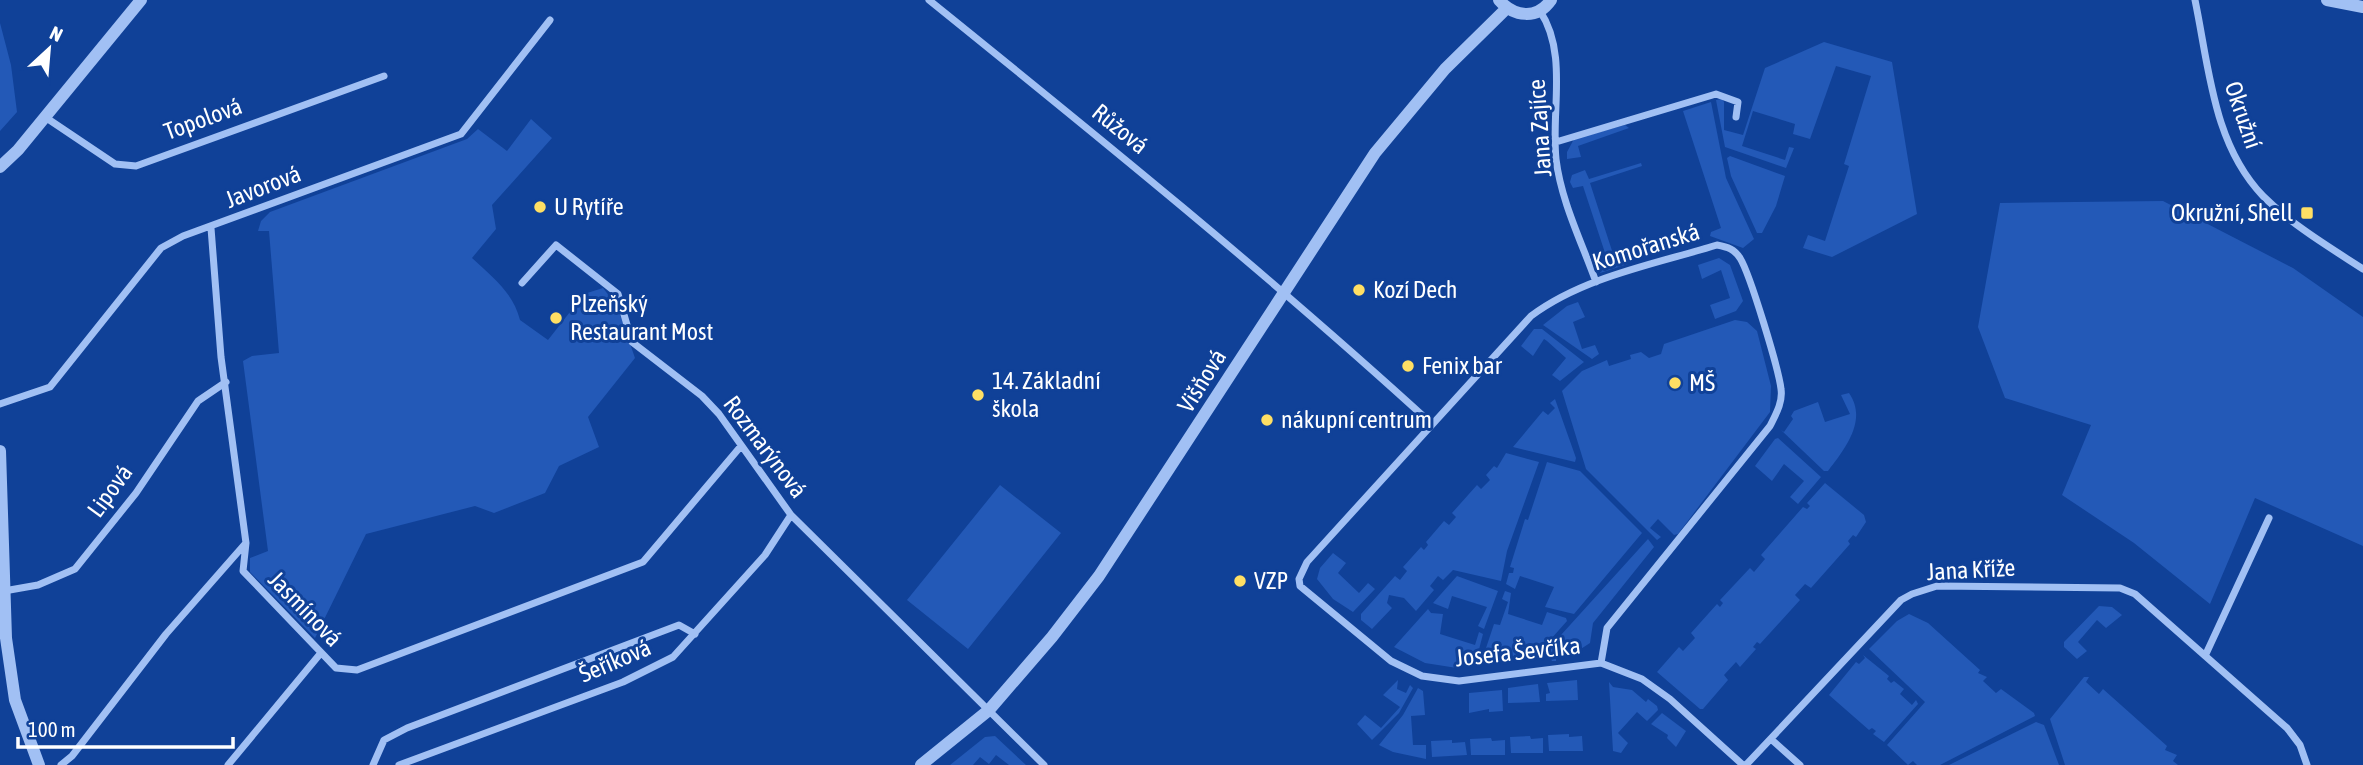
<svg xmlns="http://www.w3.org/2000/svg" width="2363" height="765" viewBox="0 0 2363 765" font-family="'Asap Condensed',sans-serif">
  <rect width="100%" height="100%" fill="#104198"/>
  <path fill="#2359b7" d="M 0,23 L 11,65 L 17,112 L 0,131 Z
    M 1824,42 L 1892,62 L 1917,214 L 1832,257 L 1803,248 L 1808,235 L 1825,241 L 1849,166 L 1844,164 L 1871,76 L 1836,66 L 1810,139 L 1793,134 L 1795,124 L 1753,111 L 1742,146 L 1785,160 L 1789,147 L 1794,148 L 1786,168 L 1725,147 L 1716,100 L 1722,99 L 1724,102 L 1724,130 L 1743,135 L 1765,68 Z
    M 1711,102 L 1726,178 L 1754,239 L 1743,248 L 1710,236 L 1711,232 L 1721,228 L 1683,111 Z
    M 531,119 L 552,138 L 492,205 L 496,229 L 472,258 C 492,277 513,292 520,320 L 548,340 L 584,294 L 603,288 L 617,306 L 635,358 L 588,417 L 599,447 L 559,466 L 545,493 L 494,513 L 475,506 L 366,534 L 315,638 L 250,572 L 250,558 L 268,551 L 243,361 L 252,356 L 279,353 L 269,231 L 258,231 L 261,221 L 270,212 L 467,139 L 478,129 L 507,151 Z
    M 1625,125 L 1629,128 L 1578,146 L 1581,157 L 1567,159 L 1567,152 L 1574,139 Z
    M 1730,156 L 1785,176 L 1776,206 L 1762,233 L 1757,233 L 1731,176 L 1727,158 Z
    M 1641,163 L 1642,166 L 1590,183 L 1616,263 L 1625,260 L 1628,264 L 1600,273 L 1601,268 L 1609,265 L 1583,186 L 1573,188 L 1570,182 L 1572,175 L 1585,170 L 1589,179 Z
    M 2163,201 L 2293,268 L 2363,317 L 2363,546 L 2255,498 L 2210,604 L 2134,543 L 2062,495 L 2091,425 L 2005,398 L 1978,327 L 2000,203 Z
    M 1719,258 L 1730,265 L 1743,301 L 1736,311 L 1715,319 L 1710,305 L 1730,298 L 1721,270 L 1702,279 L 1698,265 Z
    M 1578,302 L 1585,317 L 1573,322 L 1582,349 L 1595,345 L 1599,354 L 1592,359 L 1543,325 L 1567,306 Z
    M 1735,320 L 1747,322 L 1757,331 L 1771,386 L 1770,412 L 1678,534 L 1674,535 L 1658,519 L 1650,528 L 1661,537 L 1657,540 L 1586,469 L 1562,391 L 1582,371 L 1607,360 L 1609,366 L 1631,359 L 1630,355 L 1641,352 L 1649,358 L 1661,354 L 1664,344 Z
    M 1534,329 L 1542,329 L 1584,362 L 1560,381 L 1552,375 L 1566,358 L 1547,341 L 1544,339 L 1533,356 L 1521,346 Z
    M 1849,393 C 1868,420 1845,449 1828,471 L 1824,471 L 1781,430 L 1784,432 L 1793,419 L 1791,416 L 1794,411 L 1818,402 L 1825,422 L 1850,414 L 1841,395 Z
    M 1555,399 L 1576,458 L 1575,462 L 1513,447 L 1543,411 L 1548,415 L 1555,408 L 1550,403 Z
    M 1778,438 L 1821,477 L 1798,504 L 1790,497 L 1804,481 L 1784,464 L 1772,481 L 1755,466 L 1775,439 Z
    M 1506,453 L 1539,462 L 1507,551 L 1501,581 L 1453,570 L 1443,580 L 1438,576 L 1430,586 L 1434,590 L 1416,611 L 1404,598 L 1389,595 L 1387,603 L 1392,608 L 1372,629 L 1361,620 L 1361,614 L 1395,576 L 1400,580 L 1407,571 L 1403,567 L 1421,547 L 1424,550 L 1428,545 L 1426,542 L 1444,521 L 1449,525 L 1456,517 L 1452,513 L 1477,485 L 1481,489 L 1490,480 L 1486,475 L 1494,466 L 1497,468 Z
    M 1547,462 L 1580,471 L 1642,533 L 1574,614 L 1545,607 L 1554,587 L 1520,576 L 1515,589 L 1506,584 L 1509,573 L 1513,573 L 1514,568 L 1510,567 L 1525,519 L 1528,520 Z
    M 1825,483 L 1864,515 L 1866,522 L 1856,537 L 1853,535 L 1848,541 L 1850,544 L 1811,588 L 1805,584 L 1795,595 L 1800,600 L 1760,644 L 1757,642 L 1753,647 L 1756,649 L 1740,667 L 1736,662 L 1724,675 L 1728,680 L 1703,709 L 1700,709 L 1657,672 L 1679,647 L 1683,651 L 1695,638 L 1691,633 L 1717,604 L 1720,607 L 1723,603 L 1720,600 L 1750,568 L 1754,572 L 1765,559 L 1761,555 L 1803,507 L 1807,509 L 1810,506 L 1807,503 Z
    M 1000,485 L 1061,533 L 968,649 L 907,600 Z
    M 1648,539 L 1654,547 L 1593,623 L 1590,643 L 1567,658 L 1565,654 L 1556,657 L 1556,661 L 1552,661 L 1548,654 L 1551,646 Z
    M 1333,553 L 1346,563 L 1338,573 L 1359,593 L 1368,583 L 1375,589 L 1353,612 L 1333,599 L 1317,579 L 1320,568 Z
    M 1457,576 L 1498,591 L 1484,629 L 1478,626 L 1487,607 L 1452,596 L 1448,609 L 1433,603 Z
    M 1505,591 L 1511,593 L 1508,614 L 1542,625 L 1547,612 L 1566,618 L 1567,621 L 1534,658 L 1487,664 L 1483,657 L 1494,624 L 1500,625 L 1508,602 L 1502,599 Z
    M 2099,606 L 2112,607 L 2122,615 L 2106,628 L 2097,620 L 2078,642 L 2087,651 L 2077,659 L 2064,647 L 2064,642 Z
    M 1428,609 L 1431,613 L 1443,614 L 1440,634 L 1475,645 L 1479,632 L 1483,634 L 1476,661 L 1470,667 L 1467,663 L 1457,664 L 1457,668 L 1425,663 L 1394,647 Z
    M 1909,614 L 1928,623 L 1980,670 L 1978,673 L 1987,677 L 1983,681 L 1996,693 L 2001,689 L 2034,713 L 2035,716 L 1940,765 L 1917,765 L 1913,761 L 1908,765 L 1887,745 L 1925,702 L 1869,649 L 1897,621 Z
    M 1863,655 L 1889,676 L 1887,679 L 1891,683 L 1894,681 L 1904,689 L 1900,694 L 1912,705 L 1916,700 L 1918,704 L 1884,742 L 1873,734 L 1876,731 L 1872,728 L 1869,730 L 1829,695 L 1856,662 L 1859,664 L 1865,658 Z
    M 2084,677 L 2089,677 L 2086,682 L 2099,694 L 2103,689 L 2167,746 L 2165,750 L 2177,755 L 2173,761 L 2178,765 L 2065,765 L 2050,719 Z
    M 1398,680 L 1397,689 L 1406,693 L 1410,685 L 1413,688 L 1399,713 L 1372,740 L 1357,724 L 1365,715 L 1381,728 L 1400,707 L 1383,695 Z
    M 1577,680 L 1578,700 L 1546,701 L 1546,694 L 1550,693 L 1547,683 Z
    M 1609,682 L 1613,687 L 1632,690 L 1646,702 L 1648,699 L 1657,706 L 1658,710 L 1647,721 L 1637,712 L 1618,733 L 1628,743 L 1621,753 L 1613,751 Z
    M 1538,684 L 1540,702 L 1508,703 L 1508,688 Z
    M 1418,688 L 1423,691 L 1425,715 L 1411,716 L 1413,745 L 1426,745 L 1426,759 L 1393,752 L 1379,745 L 1403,715 Z
    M 1502,690 L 1503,711 L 1489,712 L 1489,709 L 1469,713 L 1469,693 Z
    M 1662,713 L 1686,731 L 1676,747 L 1667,738 L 1668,735 L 1651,724 Z
    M 2036,722 L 2044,725 L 2059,765 L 1949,765 Z
    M 1569,734 L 1569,737 L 1582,736 L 1583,751 L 1549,751 L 1548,735 Z
    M 995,736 L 1026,765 L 1009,765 L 996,755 L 989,764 L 980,757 L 973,765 L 950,765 L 985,737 Z
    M 1530,736 L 1531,739 L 1543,738 L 1543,753 L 1511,753 L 1510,737 Z
    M 1491,738 L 1492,741 L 1505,740 L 1505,755 L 1471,755 L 1470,739 Z
    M 1452,740 L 1452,743 L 1465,742 L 1467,755 L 1432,757 L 1431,741 Z"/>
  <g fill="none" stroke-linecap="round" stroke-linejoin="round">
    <path stroke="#a1c0f4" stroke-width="7" d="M 929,0 C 1100,138 1270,276 1432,424
      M 2195,0 C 2209,67 2213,144 2263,196 C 2292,225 2329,247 2363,269
      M 1540,11 C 1568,53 1551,111 1556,159 C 1561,201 1582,243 1596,282
      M 45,117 L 115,164 L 136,166 L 384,76
      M 1556,142 L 1716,94 L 1738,102 L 1736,117
      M 211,228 L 221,357 L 246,543 L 243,571 L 336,668 L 357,670 L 643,562 L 741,446
      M 522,283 L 556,245 L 618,294 L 632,342 L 702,396 L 719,414 L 791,515 L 1044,765
      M 0,404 L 50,387 L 161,248 L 183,236 L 461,134 L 550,20
      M 4,591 L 38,585 L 75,569 L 136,493 L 198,401 L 226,382
      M 2205,656 L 2269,518
      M 1601,663 L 1607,628 L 1770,426 C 1776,414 1783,402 1781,389 C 1779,370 1750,274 1740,258 C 1734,249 1728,247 1717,245 C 1655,264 1583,277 1531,316 L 1307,562 L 1299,579 L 1300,586 L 1391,661 L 1422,676 L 1459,681 L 1601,663 L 1642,679 L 1670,699 L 1743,765
      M 1772,740 L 1800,765
      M 61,765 L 72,756 L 166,634 L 245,544
      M 228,765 L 320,654
      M 373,765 L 384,740 L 407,728 L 679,625 L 695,634
      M 399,765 L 623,682 L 673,657 L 765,555 L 791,515
      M 1746,765 L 1901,600 L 1912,594 L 1937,586 L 2120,588 L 2135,594 L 2287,728 L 2300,745 L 2307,765"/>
    <path stroke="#a1c0f4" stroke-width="12" d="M 1499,0 C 1514,17 1537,20 1551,0
      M 2327,0 L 2363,7
      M 0,167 L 18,150 L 141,0
      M 0,451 L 6,638 L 15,700 L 39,765
      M 921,765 L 989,710 L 1052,637 L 1099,576 L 1375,153 L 1445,69 L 1507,8"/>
  </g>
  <g fill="#ffdf64" stroke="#104198" stroke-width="2.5">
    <circle cx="540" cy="207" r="7"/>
    <rect x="2300" y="206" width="14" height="14" rx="3.5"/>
    <circle cx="1359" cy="290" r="7"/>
    <circle cx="556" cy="318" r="7"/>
    <circle cx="1408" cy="366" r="7"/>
    <circle cx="1675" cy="383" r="7"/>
    <circle cx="978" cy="395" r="7"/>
    <circle cx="1267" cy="420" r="7"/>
    <circle cx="1240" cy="581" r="7"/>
  </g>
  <g text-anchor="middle" stroke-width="6" stroke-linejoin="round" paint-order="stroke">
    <g font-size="24" fill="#fff" stroke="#104198">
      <text transform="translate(2243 115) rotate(71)" y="8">Okružní</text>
      <text transform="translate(203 119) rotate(-20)" y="8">Topolová</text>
      <text transform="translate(1540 128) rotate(-94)" y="8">Jana Zajíce</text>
      <text transform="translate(1120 129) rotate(39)" y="8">Růžová</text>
      <text transform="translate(263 187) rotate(-21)" y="8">Javorová</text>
      <text transform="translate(1646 247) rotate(-17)" y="8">Komořanská</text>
      <text transform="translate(1202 381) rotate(-58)" y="8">Višňová</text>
      <text transform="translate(765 447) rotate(53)" y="8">Rozmarýnová</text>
      <text transform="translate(110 491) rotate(-54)" y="8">Lipová</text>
      <text transform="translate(1971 570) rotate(-3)" y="8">Jana Kříže</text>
      <text transform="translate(305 609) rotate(46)" y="8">Jasmínová</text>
      <text transform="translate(1518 652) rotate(-6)" y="8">Josefa Ševčíka</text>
      <text transform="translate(615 661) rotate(-23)" y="8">Šeříková</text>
    </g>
    <g font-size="24" fill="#fff" stroke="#104198" text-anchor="start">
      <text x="554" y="215">U Rytíře</text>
      <text x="2293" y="221" text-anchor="end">Okružní, Shell</text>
      <text x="1373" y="298">Kozí Dech</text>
      <text x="570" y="312">Plzeňský<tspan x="570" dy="28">Restaurant Most</tspan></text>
      <text x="1422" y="374">Fenix bar</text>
      <text x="992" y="389">14. Základní<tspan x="992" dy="28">škola</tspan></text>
      <text x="1689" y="391">MŠ</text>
      <text x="1281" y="428">nákupní centrum</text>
      <text x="1254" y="589">VZP</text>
    </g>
  </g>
  <g transform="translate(49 49) rotate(26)" stroke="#104198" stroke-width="5" paint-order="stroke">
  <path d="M0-5L12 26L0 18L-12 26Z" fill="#ffffff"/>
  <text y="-10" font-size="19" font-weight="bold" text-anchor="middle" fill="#ffffff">N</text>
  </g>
  <path d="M18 737v10h215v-10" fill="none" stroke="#ffffff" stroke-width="3.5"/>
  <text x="28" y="737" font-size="21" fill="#ffffff" stroke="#104198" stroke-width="5" paint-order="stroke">100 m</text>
</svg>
